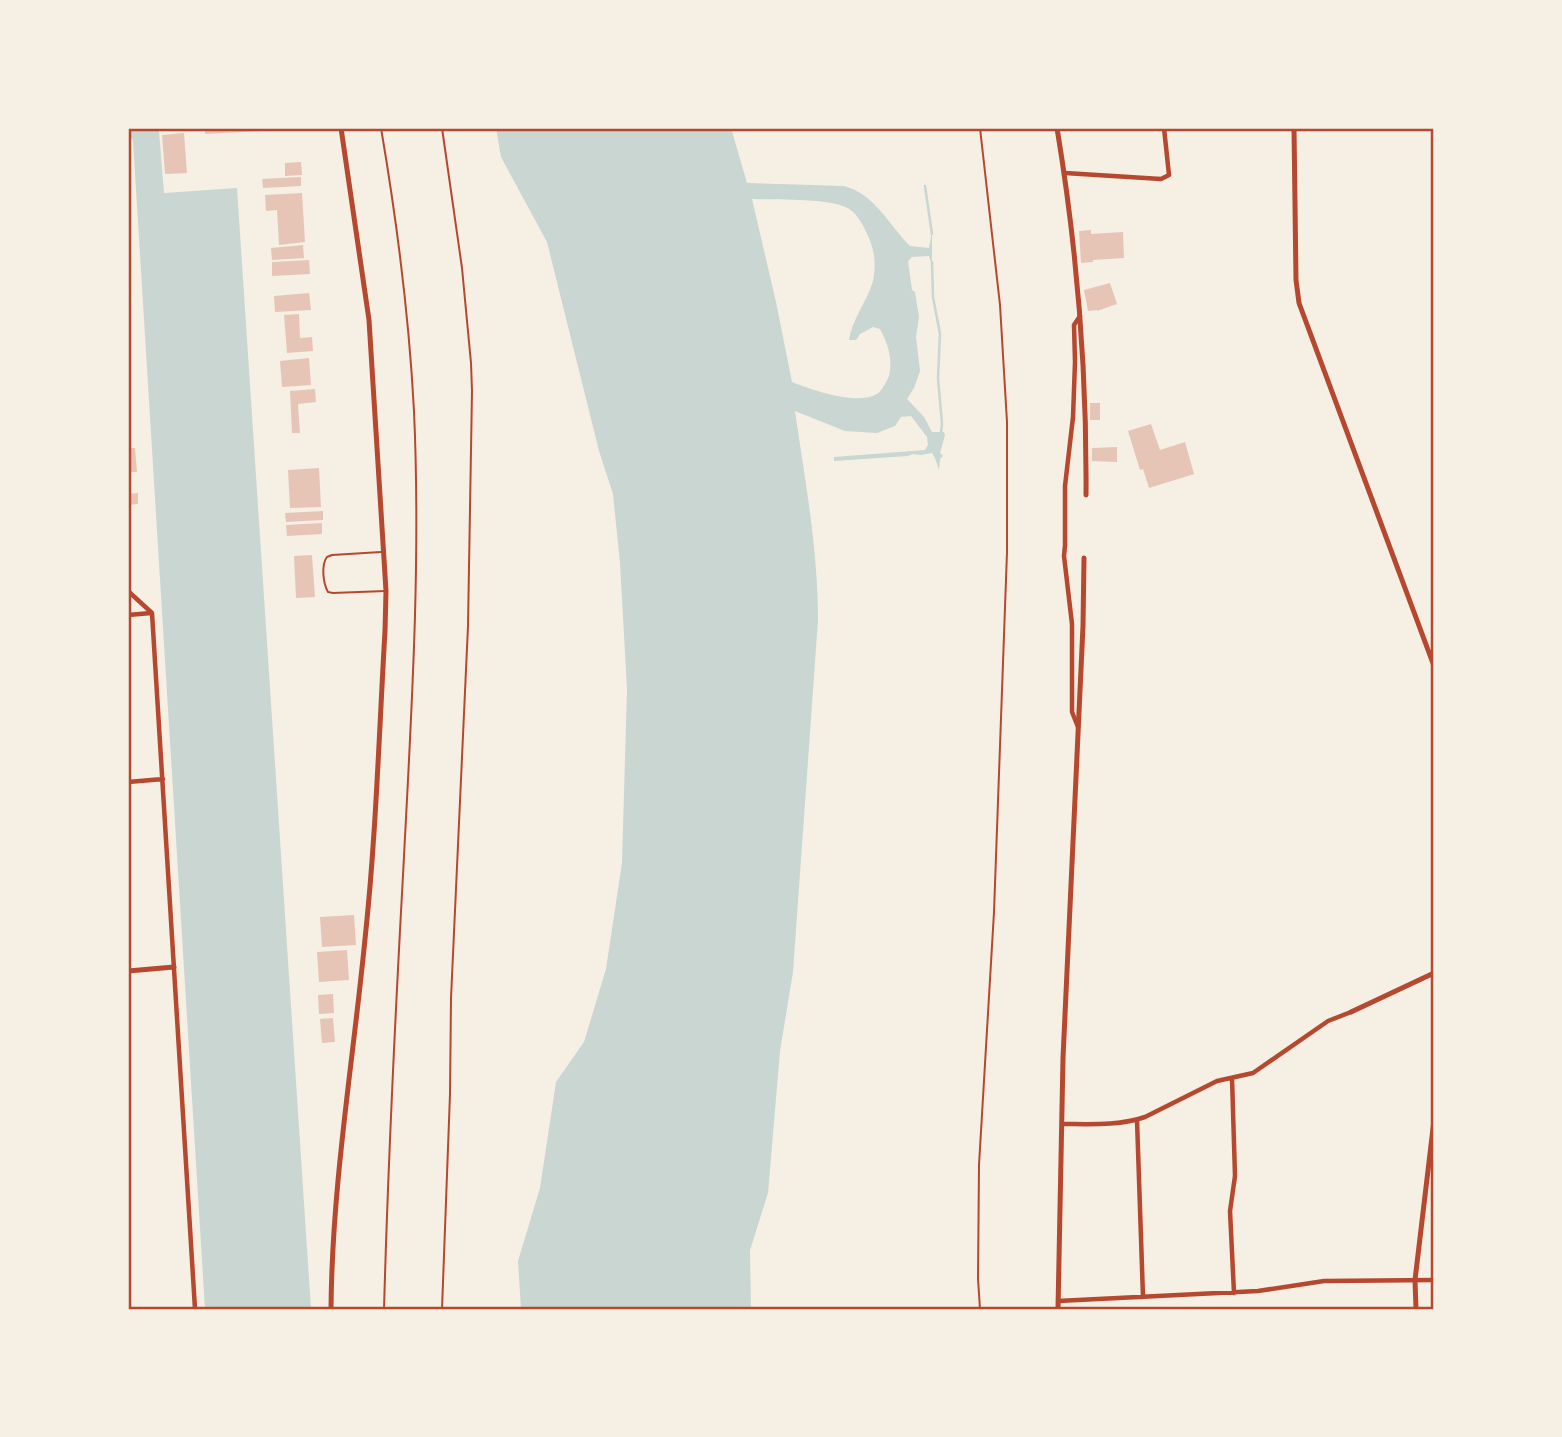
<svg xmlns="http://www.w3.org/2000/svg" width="1562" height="1437" viewBox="0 0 1562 1437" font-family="Spectral,serif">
  <rect width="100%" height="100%" fill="#f6efe4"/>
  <path fill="#c9d6d2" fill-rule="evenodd" d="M 128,128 L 158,128 L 159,131 L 164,193 L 237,188 L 311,1309 L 205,1309 L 133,141 L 128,132 Z
    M 496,128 L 731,128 L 747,183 L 844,186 C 875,194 889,225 910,246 L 929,248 L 932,231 L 932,265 L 929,256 L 912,257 L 908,261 L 912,290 L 915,292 L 919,317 L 916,337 L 920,371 L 914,388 L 907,399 L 924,417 L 932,432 L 944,432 L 945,435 L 940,453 L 943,456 L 940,459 L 939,470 L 935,458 L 932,453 L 921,455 L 913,454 L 908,456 L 834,461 L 834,457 L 925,450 L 928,445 L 927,437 L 911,416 L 901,417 L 895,426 L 877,433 L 845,431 L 795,411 C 805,480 818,549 818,620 L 793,972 L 780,1051 L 768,1193 L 750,1250 L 751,1309 L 521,1309 L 518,1261 L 540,1188 L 556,1082 L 584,1042 L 606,969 L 622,863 L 627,689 L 620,563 L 613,494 L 599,451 L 547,242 L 501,157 ZM 752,199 C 773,200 838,197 852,211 C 860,218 865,229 869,238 C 875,252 876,266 873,281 C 867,302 852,319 849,340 L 856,340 L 860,334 L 873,327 L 880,329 C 888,344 893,359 889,376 C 887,381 882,391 877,394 C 857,406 812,390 792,382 L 776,302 Z"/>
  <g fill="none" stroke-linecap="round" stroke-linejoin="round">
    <path stroke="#c9d6d2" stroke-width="2.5" d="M 925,186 L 932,234
      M 932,262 L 933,297 L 940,334 L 938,378 L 942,424 L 941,433"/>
  </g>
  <path fill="#e6c5b7" d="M 205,128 L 282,128 L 282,130 L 205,134 Z
    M 184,133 L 187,173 L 165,174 L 162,135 Z
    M 301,162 L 302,175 L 285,176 L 285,163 Z
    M 301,177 L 301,186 L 263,188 L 262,179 Z
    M 302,193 L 305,242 L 279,245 L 277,210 L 266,211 L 265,195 Z
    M 1091,230 L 1091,234 L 1123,232 L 1124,258 L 1093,260 L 1093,262 L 1081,263 L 1079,231 Z
    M 303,245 L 304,258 L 272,260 L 271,248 Z
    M 309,260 L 310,274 L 272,276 L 272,262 Z
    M 1110,283 L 1117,304 L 1097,311 L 1097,310 L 1088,311 L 1084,290 Z
    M 309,293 L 311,310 L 275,312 L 274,296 Z
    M 299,314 L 300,338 L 312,337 L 313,351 L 287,353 L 284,315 Z
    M 309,358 L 311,385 L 282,387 L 280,361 Z
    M 315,389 L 316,402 L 298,404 L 300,433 L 292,433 L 290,391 Z
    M 1090,403 L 1100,403 L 1100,420 L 1090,420 Z
    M 1151,424 L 1160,450 L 1185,442 L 1194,474 L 1149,488 L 1143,469 L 1140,470 L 1128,431 Z
    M 1117,447 L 1117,462 L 1092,461 L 1092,448 Z
    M 128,448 L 135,448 L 137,472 L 128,472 Z
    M 319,468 L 321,507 L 290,508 L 288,470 Z
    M 138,493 L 138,504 L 128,505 L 128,494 Z
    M 323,511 L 323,520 L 286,522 L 285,513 Z
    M 322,523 L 322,534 L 287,536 L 286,525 Z
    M 312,555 L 315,597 L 296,598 L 294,556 Z
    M 354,915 L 356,945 L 322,947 L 320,917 Z
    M 347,950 L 349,980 L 319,982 L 317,952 Z
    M 333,994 L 334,1013 L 319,1014 L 318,995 Z
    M 333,1018 L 335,1042 L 322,1043 L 320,1019 Z"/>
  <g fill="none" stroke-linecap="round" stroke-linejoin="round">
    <path stroke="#b5482f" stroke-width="2" d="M 381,128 C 397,222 409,316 414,411 C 421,566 411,721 403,875 C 395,1020 388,1165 384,1309
      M 442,128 L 462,268 L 471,363 L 472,391 L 468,626 L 451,998 L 450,1094 L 442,1309
      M 980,128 L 1000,305 L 1007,422 L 1007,552 L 994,912 L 979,1165 L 978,1279 L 980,1309"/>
    <path stroke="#b5482f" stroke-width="2" d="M 381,552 L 332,555 L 327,557 C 321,565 323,583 328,592 L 333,593 L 385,591"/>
    <path stroke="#b5482f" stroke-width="4.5" d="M 1065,173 L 1161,179 L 1169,175 L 1164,128
      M 128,591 L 152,613 L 195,1309
      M 128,615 L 151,613
      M 1078,727 L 1072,712 L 1072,624 L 1064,556 L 1065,545 L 1065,486 L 1073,417 L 1075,362 L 1074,325 L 1080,316
      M 128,782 L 163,779
      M 1232,1078 L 1235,1176 L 1230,1211 L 1234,1293
      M 1137,1120 L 1143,1297
      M 1062,1124 C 1089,1124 1119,1126 1145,1117 L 1217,1081 L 1253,1073 L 1328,1021 L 1351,1012
      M 1058,1301 L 1258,1291 L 1324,1281 L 1434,1280"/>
    <path stroke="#b5482f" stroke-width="5" d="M 1057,128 C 1077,249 1087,372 1086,495
      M 128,971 L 174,967
      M 1351,1012 L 1434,973
      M 331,1309 C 332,1185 353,1062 365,939 C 376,837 379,733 385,631 L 386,591 L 369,320 L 341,128
      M 1058,1309 L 1063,1058 L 1083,626 L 1084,558
      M 1416,1309 L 1415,1280 L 1434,1120"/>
    <path stroke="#b5482f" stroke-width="5" d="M 1294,128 L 1296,280 L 1299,303 L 1434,666"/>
  </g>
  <rect width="1562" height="1437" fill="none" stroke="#f6efe4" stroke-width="259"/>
  <rect x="130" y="130" width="1302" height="1178" fill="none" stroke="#b5482f" stroke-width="2.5"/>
</svg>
